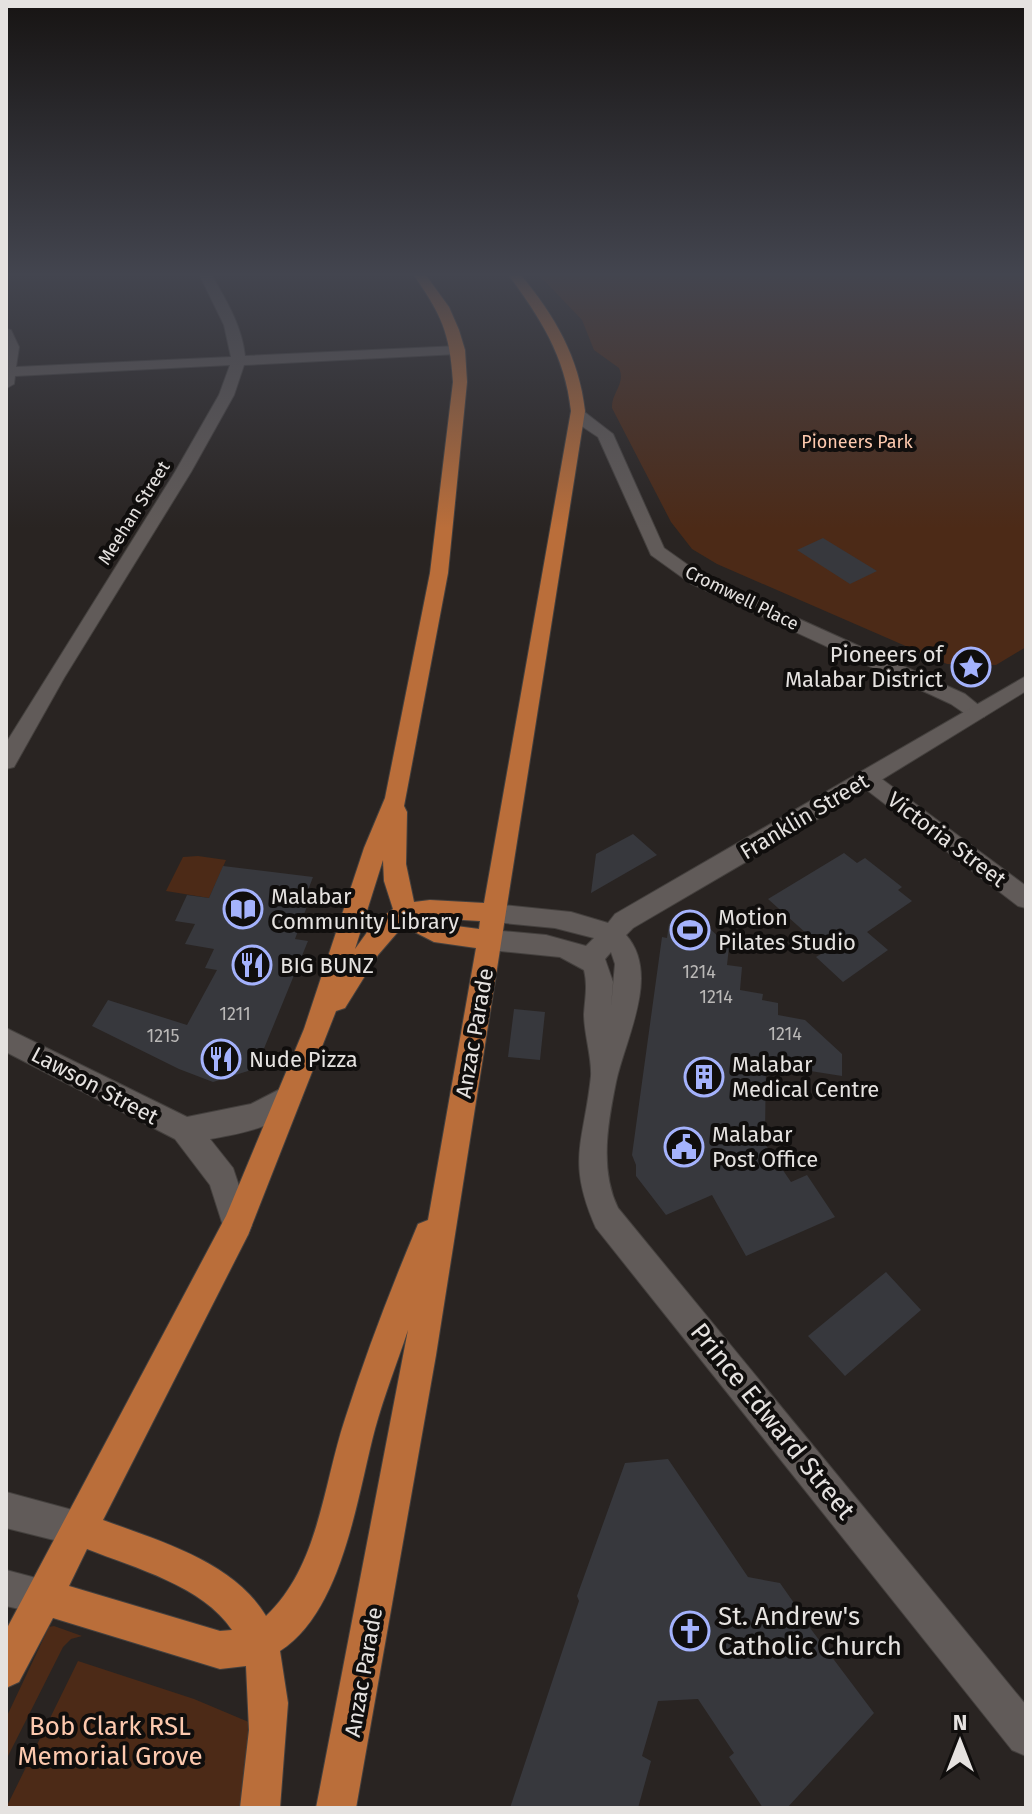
<svg xmlns="http://www.w3.org/2000/svg" width="1032" height="1814" viewBox="0 0 1032 1814" font-family="'Fira Sans',sans-serif">
  <rect width="100%" height="100%" fill="#292422"/>
  <path fill="#4c2a17" d="M 538,274 L 1026,274 L 1026,647 L 996,665 L 947,664 L 717,564 L 692,549 L 671,522 L 612,408 C 611,393 626,384 619,368 L 594,350 L 582,320 Z
    M 198,856 L 226,860 L 209,898 L 166,891 L 183,857 Z
    M 54,1626 L 82,1636 L 71,1639 L 63,1647 L 6,1760 L 6,1718 L 49,1627 Z
    M 78,1661 L 194,1699 L 251,1723 L 243,1808 L 6,1808 Z"/>
  <path fill="#37383d" d="M 823,538 L 877,571 L 850,584 L 797,550 Z
    M 633,834 L 657,855 L 591,893 L 596,854 Z
    M 844,853 L 857,863 L 865,858 L 902,887 L 898,890 L 912,901 L 867,932 L 888,950 L 843,982 L 816,957 L 826,951 L 768,899 Z
    M 223,866 L 313,877 L 305,898 L 310,898 L 295,939 L 308,941 L 263,1051 L 248,1071 L 213,1082 L 179,1069 L 92,1026 L 108,1000 L 187,1025 L 217,970 L 205,968 L 214,949 L 185,944 L 195,924 L 175,921 L 187,895 L 209,898 Z
    M 678,919 L 703,922 L 729,947 L 727,965 L 742,967 L 740,990 L 763,994 L 762,1000 L 778,1003 L 778,1015 L 805,1020 L 842,1054 L 842,1076 L 766,1064 L 765,1132 L 759,1135 L 791,1182 L 807,1175 L 835,1217 L 746,1256 L 712,1195 L 666,1215 L 636,1176 L 636,1165 L 632,1155 L 662,937 L 667,938 L 669,924 Z
    M 514,1009 L 545,1012 L 540,1060 L 508,1057 Z
    M 886,1272 L 921,1310 L 845,1376 L 808,1336 Z
    M 668,1459 L 748,1577 L 780,1583 L 794,1603 L 792,1604 L 874,1713 L 787,1808 L 763,1808 L 729,1757 L 734,1753 L 698,1699 L 658,1701 L 642,1756 L 651,1761 L 638,1808 L 510,1808 L 579,1601 L 577,1596 L 625,1463 Z"/>
  <g fill="none" stroke-linecap="round" stroke-linejoin="round">
    <defs>
      <path id="street" d="M 199,274 L 211,274 C 226,300 242,326 245,356 L 458,346 L 465,350 L 458,354 L 244,365 L 234,395 L 191,472 L 64,678 L 14,767 L 6,769 L 6,743 L 175,472 L 219,395 L 230,365 L 15,376 L 14,384 L 7,388 L 6,329 L 11,330 L 19,347 L 16,367 L 231,357 L 224,325 Z
        M 578,407 L 613,434 L 664,548 L 702,575 L 965,694 L 987,712 L 984,717 L 970,717 L 951,704 L 690,583 L 651,555 L 598,437 L 580,425 L 571,411 Z
        M 867,771 L 875,774 L 1026,886 L 1026,908 L 1018,906 L 859,784 L 856,779 L 859,774 Z
        M 6,1028 L 187,1117 L 251,1104 L 288,1085 L 298,1088 L 302,1097 C 288,1126 238,1134 210,1139 L 233,1168 L 252,1225 L 248,1235 L 237,1239 L 226,1235 L 210,1185 L 175,1139 L 6,1052 Z"/>
      <path id="secondary" d="M 1026,676 L 1026,691 L 790,836 L 633,928 L 626,935 C 661,974 625,1039 616,1082 C 608,1122 599,1169 618,1208 L 1026,1705 L 1026,1756 L 1012,1750 L 596,1228 C 566,1160 584,1143 591,1076 C 592,1057 584,1034 584,1014 C 585,998 588,986 584,970 L 560,957 L 490,950 L 481,947 L 478,940 L 481,933 L 490,930 L 546,935 L 586,946 L 594,938 L 555,928 L 494,922 L 485,920 L 482,913 L 485,906 L 494,904 L 571,912 L 608,923 L 615,914 ZM 611,952 L 615,964 L 611,1007 L 613,982 L 605,959 Z
        M 6,1492 L 91,1515 L 96,1528 L 91,1541 L 78,1546 L 6,1528 Z
        M 6,1570 L 55,1583 L 60,1596 L 55,1609 L 42,1614 L 6,1606 Z"/>
      <path id="primary" d="M 413,274 L 425,274 L 449,307 L 459,330 L 465,350 L 467,382 L 448,573 L 404,806 L 407,812 L 406,864 L 414,902 L 430,900 L 484,903 L 571,411 C 565,355 540,318 508,274 L 520,274 C 555,316 579,357 585,411 L 436,1355 L 356,1808 L 316,1808 L 408,1330 C 397,1363 384,1396 375,1429 C 357,1496 343,1611 280,1651 L 288,1703 L 280,1808 L 240,1808 L 249,1730 L 246,1666 L 220,1669 L 53,1618 L 19,1682 L 6,1688 L 6,1630 L 226,1216 L 304,1029 L 364,848 L 385,798 L 430,573 L 453,382 C 450,332 441,314 413,274 ZM 383,860 L 384,881 L 393,909 L 373,924 L 355,949 ZM 429,918 L 480,921 L 479,929 L 441,924 ZM 403,926 L 434,942 L 476,948 L 428,1220 L 418,1224 C 391,1288 366,1353 345,1419 C 323,1485 319,1566 266,1616 C 233,1561 159,1541 103,1520 L 248,1235 L 336,1011 L 345,1008 L 378,955 ZM 87,1549 C 135,1568 203,1586 232,1630 L 220,1631 L 69,1586 Z"/>
    </defs>
    <use href="#street" stroke="#44403e" stroke-width="2"/>
    <use href="#secondary" stroke="#44403e" stroke-width="2"/>
    <use href="#primary" stroke="#44403e" stroke-width="2"/>
    <use href="#street" fill="#615b59" fill-rule="evenodd"/>
    <use href="#secondary" fill="#615b59" fill-rule="evenodd"/>
    <use href="#primary" fill="#ba6e3a" fill-rule="evenodd"/>
  </g>
  <linearGradient id="sky" x2="0" y2="1"><stop stop-color="#171413"/><stop offset="0.52" stop-color="#43454f"/><stop offset="1" stop-color="#43454f" stop-opacity="0"/></linearGradient>
  <rect width="1032" height="528" fill="url(#sky)"/>
  <defs>
    <symbol id="sight-ring" viewBox="-11 -11 22 22"><circle r="9.5" fill="#100e0d" stroke="#a4b2fc" stroke-width="1.5"/><path d="M0-6L1.8-2.2L6-1.7L2.9 1.2L3.7 5.4L0 3.3L-3.7 5.4L-2.9 1.2L-6-1.7L-1.8-2.2Z" fill="#a4b2fc"/></symbol>
    <symbol id="library-ring" viewBox="-11 -11 22 22"><circle r="9.5" fill="#100e0d" stroke="#a4b2fc" stroke-width="1.5"/><path d="M-6-4Q-3-5.5-.7-3.5V5Q-3 3-6 4ZM6-4Q3-5.5 .7-3.5V5Q3 3 6 4Z" fill="#a4b2fc"/></symbol>
    <symbol id="stadium-ring" viewBox="-11 -11 22 22"><circle r="9.5" fill="#100e0d" stroke="#a4b2fc" stroke-width="1.5"/><path d="M0-5a6.5 5 0 1 0 0 10a6.5 5 0 1 0 0-10ZM-3.5-1.8h7v3.6h-7Z" fill="#a4b2fc"/></symbol>
    <symbol id="restaurant-ring" viewBox="-11 -11 22 22"><circle r="9.5" fill="#100e0d" stroke="#a4b2fc" stroke-width="1.5"/><path d="M-5-6h1v4h1v-4h1v4h1v-4h1v5L-1.5 .5V6h-2V.5L-5-1ZM5-6V6H3V1.5H1.5Q1.5-4 5-6Z" fill="#a4b2fc"/></symbol>
    <symbol id="building-ring" viewBox="-11 -11 22 22"><circle r="9.5" fill="#100e0d" stroke="#a4b2fc" stroke-width="1.5"/><path d="M-4-6H4V6H1V3H-1V6H-4ZM-2.5-4.3h1.7v1.8h-1.7ZM.8-4.3h1.7v1.8H.8ZM-2.5-1h1.7V.8h-1.7ZM.8-1h1.7V.8H.8Z" fill="#a4b2fc"/></symbol>
    <symbol id="civic-ring" viewBox="-11 -11 22 22"><circle r="9.5" fill="#100e0d" stroke="#a4b2fc" stroke-width="1.5"/><path d="M-.6-6.5H3V-4.5H.6V-3L4-1V1h2V6H-6V1h2V-1L-.6-3ZM-1.2 2.5V6h2.4V2.5Z" fill="#a4b2fc"/></symbol>
    <symbol id="church-ring" viewBox="-11 -11 22 22"><circle r="9.5" fill="#100e0d" stroke="#a4b2fc" stroke-width="1.5"/><path d="M-1.2-6h2.4v3.5h3.3v2.4h-3.3V6h-2.4V-.1h-3.3v-2.4h3.3Z" fill="#a4b2fc"/></symbol>
  </defs>
  <g fill-rule="evenodd">
    <use href="#sight-ring" x="949" y="645" width="44" height="44"/>
    <use href="#library-ring" x="221" y="887" width="44" height="44"/>
    <use href="#stadium-ring" x="668" y="908" width="44" height="44"/>
    <use href="#restaurant-ring" x="230" y="943" width="44" height="44"/>
    <use href="#restaurant-ring" x="199" y="1037" width="44" height="44"/>
    <use href="#building-ring" x="682" y="1055" width="44" height="44"/>
    <use href="#civic-ring" x="662" y="1125" width="44" height="44"/>
    <use href="#church-ring" x="668" y="1609" width="44" height="44"/>
  </g>
  <g text-anchor="middle" stroke-width="8" stroke-linejoin="round" paint-order="stroke">
    <g font-size="18" fill="#fdc9ae" stroke="#100e0d">
      <text x="857" y="448">Pioneers Park</text>
    </g>
    <g font-size="18" fill="#e5e2e0" stroke="#100e0d">
      <text transform="translate(134 513) rotate(-58)" y="6">Meehan Street</text>
      <text transform="translate(742 598) rotate(26)" y="6">Cromwell Place</text>
    </g>
    <g font-size="18" fill="#bab8b7">
      <text x="699" y="978">1214</text>
      <text x="716" y="1003">1214</text>
      <text x="235" y="1020">1211</text>
      <text x="785" y="1040">1214</text>
      <text x="163" y="1042">1215</text>
    </g>
    <g font-size="22" fill="#e5e2e0" stroke="#100e0d" text-anchor="start">
      <text x="943" y="662" text-anchor="end">Pioneers of<tspan x="943" dy="25">Malabar District</tspan></text>
      <text x="271" y="904">Malabar<tspan x="271" dy="25">Community Library</tspan></text>
      <text x="718" y="925">Motion<tspan x="718" dy="25">Pilates Studio</tspan></text>
      <text x="280" y="973">BIG BUNZ</text>
      <text x="249" y="1067">Nude Pizza</text>
      <text x="732" y="1072">Malabar<tspan x="732" dy="25">Medical Centre</tspan></text>
      <text x="712" y="1142">Malabar<tspan x="712" dy="25">Post Office</tspan></text>
    </g>
    <g font-size="22" fill="#e5e2e0" stroke="#100e0d">
      <text transform="translate(804 816) rotate(-31)" y="8">Franklin Street</text>
      <text transform="translate(947 839) rotate(37)" y="8">Victoria Street</text>
      <text transform="translate(474 1033) rotate(-80)" y="8">Anzac Parade</text>
      <text transform="translate(95 1085) rotate(28)" y="8">Lawson Street</text>
      <text transform="translate(363 1672) rotate(-80)" y="8">Anzac Parade</text>
    </g>
    <g font-size="26" fill="#e5e2e0" stroke="#100e0d">
      <text transform="translate(773 1421) rotate(51)" y="9">Prince Edward Street</text>
    </g>
    <g font-size="26" fill="#e5e2e0" stroke="#100e0d" text-anchor="start">
      <text x="718" y="1625">St. Andrew's<tspan x="718" dy="30">Catholic Church</tspan></text>
    </g>
    <g font-size="26" fill="#fdc9ae" stroke="#100e0d">
      <text x="110" y="1735">Bob Clark RSL<tspan x="110" dy="30">Memorial Grove</tspan></text>
    </g>
  </g>
  <rect width="1032" height="1814" fill="none" stroke="#e5e2e0" stroke-width="16"/>
  <g transform="translate(960 1742)" stroke="#100e0d" stroke-width="6" paint-order="stroke">
  <path d="M0-6L14 30L0 20L-14 30Z" fill="#e5e2e0"/>
  <text y="-12" font-size="22" font-weight="bold" text-anchor="middle" fill="#e5e2e0">N</text>
  </g>
</svg>
